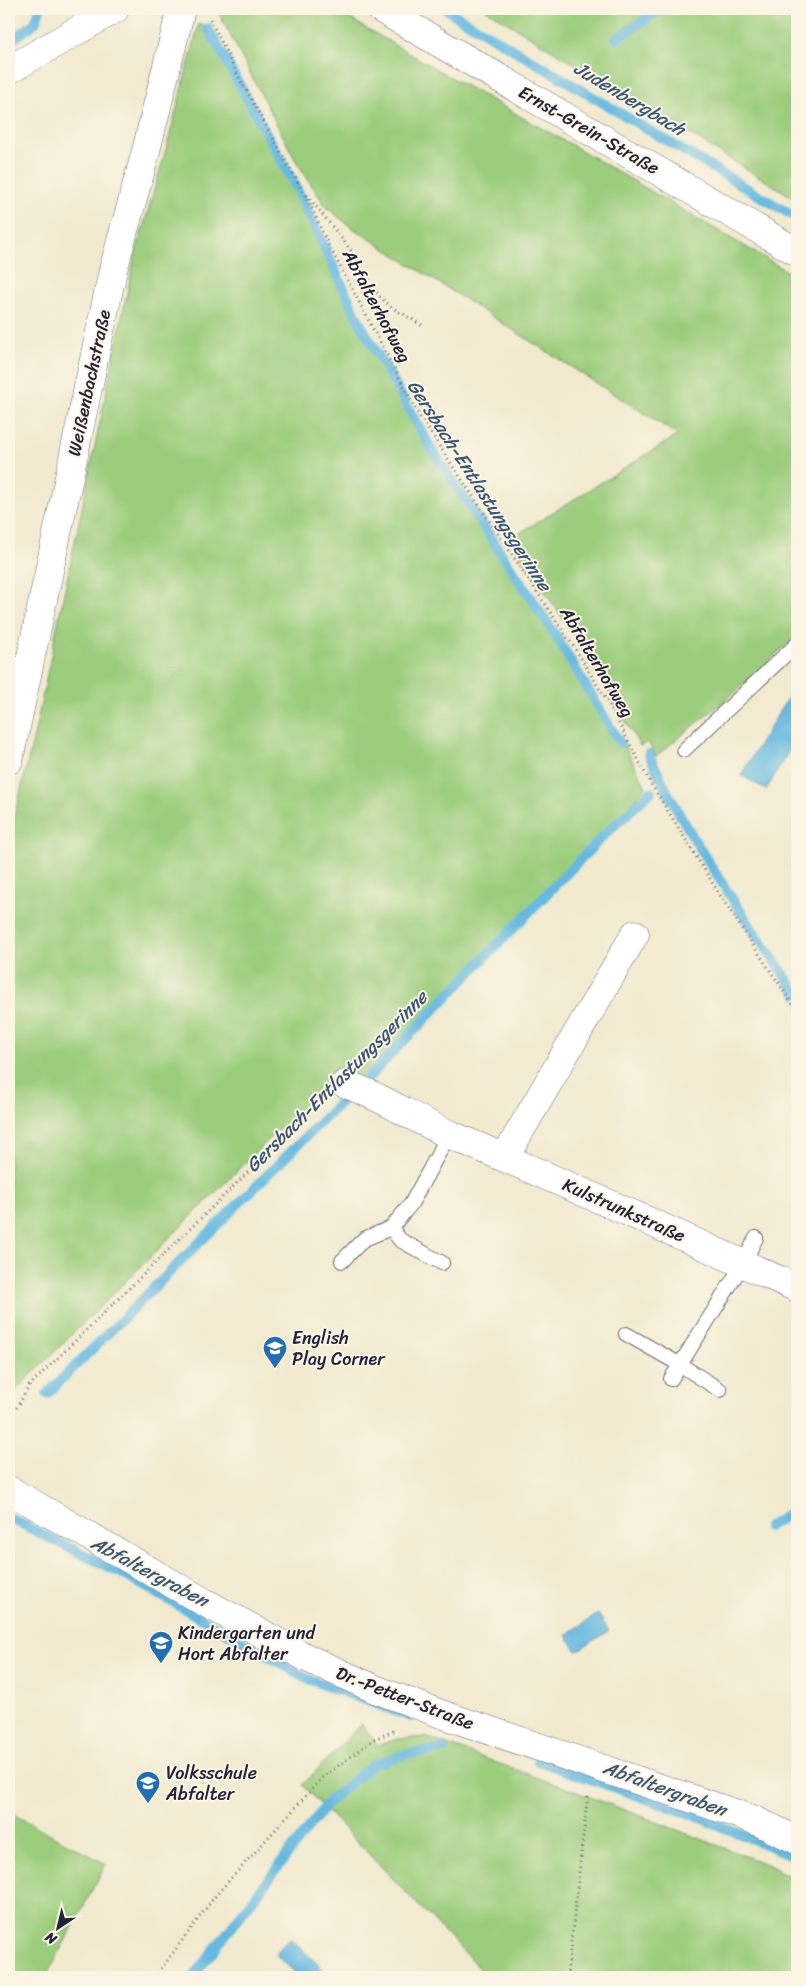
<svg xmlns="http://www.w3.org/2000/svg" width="806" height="1986" viewBox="0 0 806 1986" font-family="Sriracha,sans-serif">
  <rect width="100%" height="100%" fill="#fcf5e5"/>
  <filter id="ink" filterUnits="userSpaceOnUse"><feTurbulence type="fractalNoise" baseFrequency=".02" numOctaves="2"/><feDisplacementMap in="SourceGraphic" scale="10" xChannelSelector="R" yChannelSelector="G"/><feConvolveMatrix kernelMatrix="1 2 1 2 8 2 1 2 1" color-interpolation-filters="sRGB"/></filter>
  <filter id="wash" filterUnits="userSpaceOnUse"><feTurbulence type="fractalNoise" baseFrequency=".0096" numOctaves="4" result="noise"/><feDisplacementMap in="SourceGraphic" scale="20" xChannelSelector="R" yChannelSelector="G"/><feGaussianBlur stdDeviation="1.12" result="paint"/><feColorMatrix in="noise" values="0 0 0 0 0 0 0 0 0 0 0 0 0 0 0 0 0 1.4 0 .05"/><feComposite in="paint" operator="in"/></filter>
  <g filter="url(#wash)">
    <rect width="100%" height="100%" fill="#f1eacf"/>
    <path fill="#9ccd7d" stroke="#5f785c" d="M 218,9 L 330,9 L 342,14 L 450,77 L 579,149 L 797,277 L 797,635 L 733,694 L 656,756 L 648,742 L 640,746 L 583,649 L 510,539 L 678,435 L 351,227 L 326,207 L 296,161 L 217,10 Z
      M 485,9 L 797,9 L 797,200 Z
      M 199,24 L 208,28 L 295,185 L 359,321 L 431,448 L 481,522 L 614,726 L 646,787 L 605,834 L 364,1081 L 337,1072 L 14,1392 L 9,1401 L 9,839 L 35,732 L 135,255 L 165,153 Z
      M 362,1724 L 377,1745 L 398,1739 L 426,1737 L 596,1799 L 769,1865 L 797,1880 L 797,1977 L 488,1977 L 302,1785 Z
      M 9,1812 L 106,1864 L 46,1977 L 9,1977 Z"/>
    <path fill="#65b9e1" stroke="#446e8e" d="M 795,686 L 797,688 L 797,738 L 766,790 L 741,775 Z
      M 598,1614 L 609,1631 L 577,1651 L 566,1635 Z
      M 290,1938 L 323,1969 L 315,1977 L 300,1977 L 275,1954 Z"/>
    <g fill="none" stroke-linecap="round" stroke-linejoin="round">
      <path stroke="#65b9e1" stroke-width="10" d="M 445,9 L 797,218
        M 208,28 L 295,185 L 359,321 L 431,448 L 551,628 L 620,743
        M 616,39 L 662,9
        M 9,42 L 35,23 L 40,9
        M 649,754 C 688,840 745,917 797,994
        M 47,1394 L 346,1097 L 364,1082 L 605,834 L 651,792
        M 9,1518 L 119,1572 L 308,1679 L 411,1717
        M 768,1527 L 797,1509
        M 538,1761 L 693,1815 L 797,1857
        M 193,1977 L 330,1800 L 372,1765 L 406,1754 L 444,1749"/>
    </g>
  </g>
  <g filter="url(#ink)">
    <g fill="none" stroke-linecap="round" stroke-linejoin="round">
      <defs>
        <path id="service" d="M 684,750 L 797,644
          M 391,1228 L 400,1240 L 442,1263
          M 342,1261 L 364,1239 L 391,1228 L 411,1204 L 449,1134
          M 626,1334 L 679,1364 L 720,1390
          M 671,1379 L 743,1264 L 756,1238"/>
        <path id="minor" d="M 381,9 L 797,252
          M 9,70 L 115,9
          M 9,760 L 113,270 L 145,155 L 181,9
          M 345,1084 C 382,1096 415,1120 451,1135 C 567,1184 682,1236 797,1288
          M 505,1157 L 635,934
          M 9,1490 L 204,1602 L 309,1659 L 375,1689 L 441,1714 L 752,1819 L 797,1840"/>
      </defs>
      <use href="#service" stroke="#6a686f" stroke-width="16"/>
      <use href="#minor" stroke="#6a686f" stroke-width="29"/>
      <path stroke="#6a686f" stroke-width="3" stroke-dasharray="1 4" stroke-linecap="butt" d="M 210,19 L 236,72 L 310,204 L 327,242 L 420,417 L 579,655 L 608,703 L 651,784 L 681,832 L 723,900 L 797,1011
        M 307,195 L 350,249 L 379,296 L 391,307 L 423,326
        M 9,1421 L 30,1385 L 322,1100
        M 155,1977 L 216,1895 L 322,1778 L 374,1739 L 396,1730
        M 567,1977 L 588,1794"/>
      <use href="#service" stroke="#fff" stroke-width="14"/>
      <use href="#minor" stroke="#fff" stroke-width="28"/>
    </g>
  </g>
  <defs>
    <symbol id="school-pin" viewBox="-11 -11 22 30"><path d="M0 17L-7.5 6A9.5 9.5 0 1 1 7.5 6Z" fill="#1f6fb2" stroke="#fcf5e5"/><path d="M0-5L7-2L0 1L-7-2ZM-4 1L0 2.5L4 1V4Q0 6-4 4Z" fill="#fff"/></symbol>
  </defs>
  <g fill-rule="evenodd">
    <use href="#school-pin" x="261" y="1334" width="28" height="38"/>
    <use href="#school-pin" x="147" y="1629" width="28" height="38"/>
    <use href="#school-pin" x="134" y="1769" width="28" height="38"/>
  </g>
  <g text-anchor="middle" stroke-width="4" stroke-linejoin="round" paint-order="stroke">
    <g font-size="18" fill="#22223b" stroke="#fcf5e5">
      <text transform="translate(589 130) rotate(30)" y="6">Ernst-Grein-Straße</text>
      <text transform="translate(377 306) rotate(62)" y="6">Abfalterhofweg</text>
      <text transform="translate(89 383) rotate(-78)" y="6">Weißenbachstraße</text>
      <text transform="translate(597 662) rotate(59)" y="6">Abfalterhofweg</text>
      <text transform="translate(624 1210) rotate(24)" y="6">Kulstrunkstraße</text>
      <text transform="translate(405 1698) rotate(21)" y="6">Dr.-Petter-Straße</text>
    </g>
    <g font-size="18" fill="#22223b" stroke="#fcf5e5" text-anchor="start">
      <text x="292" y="1344">English<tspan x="292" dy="21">Play Corner</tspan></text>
      <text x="178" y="1639">Kindergarten und<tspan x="178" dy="21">Hort Abfalter</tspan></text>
      <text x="166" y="1779">Volksschule<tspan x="166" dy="21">Abfalter</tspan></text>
    </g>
    <g font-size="19" font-style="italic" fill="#395775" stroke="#fcf5e5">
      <text transform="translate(630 98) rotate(31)" y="7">Judenbergbach</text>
      <text transform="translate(480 485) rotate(57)" y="7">Gersbach-Entlastungsgerinne</text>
      <text transform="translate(336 1081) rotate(-45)" y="7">Gersbach-Entlastungsgerinne</text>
      <text transform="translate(150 1571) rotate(28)" y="7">Abfaltergraben</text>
      <text transform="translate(665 1788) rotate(20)" y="7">Abfaltergraben</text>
    </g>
  </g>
  <rect width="806" height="1986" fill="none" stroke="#fcf5e5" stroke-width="30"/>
  <g transform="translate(58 1928) rotate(215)" stroke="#fcf5e5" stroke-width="4" paint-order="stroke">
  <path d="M0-4L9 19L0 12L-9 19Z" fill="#22223b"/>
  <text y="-8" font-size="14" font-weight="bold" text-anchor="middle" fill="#22223b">N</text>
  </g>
</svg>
